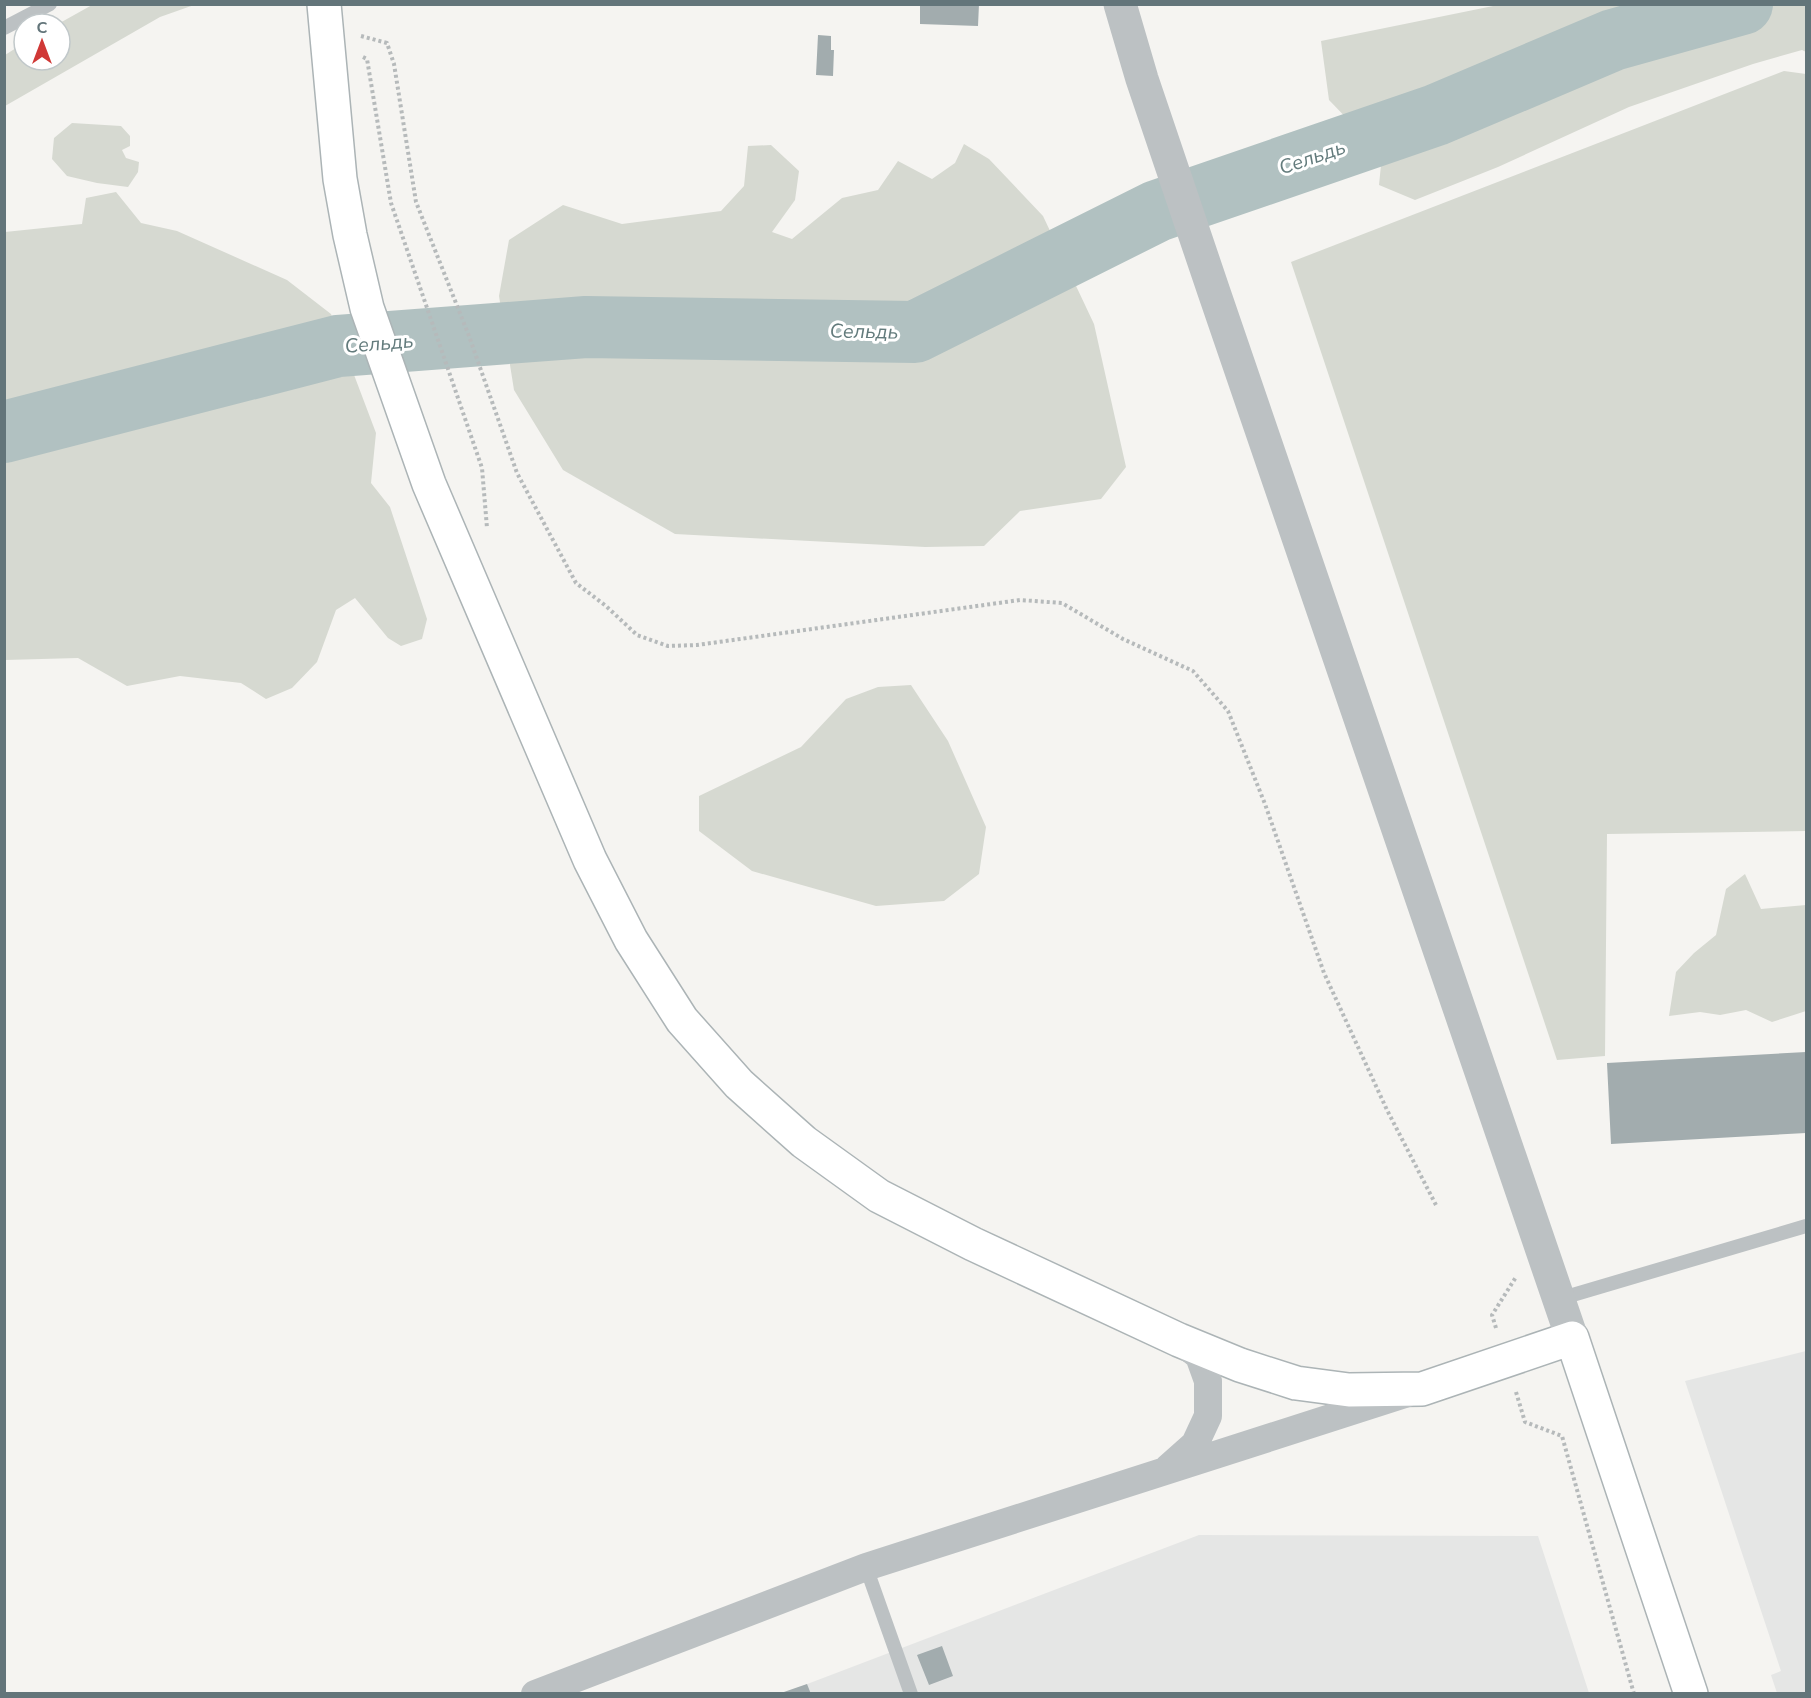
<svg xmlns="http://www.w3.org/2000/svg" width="1811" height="1698" viewBox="0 0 1811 1698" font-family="'Nunito Sans',sans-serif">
  <rect width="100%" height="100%" fill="#f5f4f1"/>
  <path fill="#e5e6e5" d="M 1806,1351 L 1806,1693 L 1777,1693 L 1771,1675 L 1781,1671 L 1685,1381 Z
    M 1199,1535 L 1538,1536 L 1589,1693 L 781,1694 Z"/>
  <path fill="#d6d9d1" d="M 92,5 L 194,5 L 160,17 L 5,106 L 5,55 L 24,43 L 24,60 L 60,60 L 60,24 L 58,24 Z
    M 1498,5 L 1806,5 L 1806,52 L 1802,50 L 1753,64 L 1629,107 L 1498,167 L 1415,200 L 1379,185 L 1382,155 L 1329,100 L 1321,41 Z
    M 1784,71 L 1806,74 L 1806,831 L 1607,834 L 1605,1056 L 1557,1060 L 1291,262 Z
    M 72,123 L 121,126 L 130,136 L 130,146 L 122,150 L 126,158 L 139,162 L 138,172 L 128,187 L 97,183 L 67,176 L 52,159 L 54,138 Z
    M 964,144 L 989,159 L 1043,216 L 1094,324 L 1126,467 L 1101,499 L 1020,511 L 984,546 L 925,547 L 675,534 L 563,470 L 514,390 L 499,296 L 509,240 L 563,205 L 622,224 L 721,211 L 744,186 L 748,146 L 771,145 L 799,171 L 795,200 L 772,232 L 792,239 L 842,198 L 878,190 L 898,161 L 932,179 L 955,163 Z
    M 116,192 L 141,223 L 177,231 L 287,280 L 331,314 L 376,433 L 371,483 L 390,507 L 427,619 L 422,639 L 401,646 L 388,638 L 355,598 L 336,610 L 317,662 L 292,688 L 266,699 L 241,683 L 180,676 L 127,686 L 78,658 L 5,660 L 5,232 L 82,224 L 86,198 Z
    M 911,685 L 948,741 L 986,827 L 979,874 L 944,901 L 876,906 L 752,871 L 699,831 L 699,796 L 801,747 L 846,699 L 878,687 Z
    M 1745,874 L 1761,909 L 1806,905 L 1806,1011 L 1772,1022 L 1746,1010 L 1720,1015 L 1700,1012 L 1669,1016 L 1676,972 L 1694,953 L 1716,935 L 1726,889 Z"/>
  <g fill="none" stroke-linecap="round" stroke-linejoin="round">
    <path stroke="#b1c1c1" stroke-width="62" d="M 4,432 L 338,346 L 586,327 L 915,332 L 1157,211 L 1436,115 L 1613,40 L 1742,4"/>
  </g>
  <path fill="#a2acae" d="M 920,4 L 979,4 L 978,26 L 920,24 Z
    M 818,35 L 831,36 L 831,50 L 834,50 L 833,76 L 816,75 Z
    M 1806,1052 L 1806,1133 L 1611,1144 L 1607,1063 Z
    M 942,1646 L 953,1676 L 929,1685 L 917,1655 Z
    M 807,1684 L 811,1694 L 781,1694 L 781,1693 Z"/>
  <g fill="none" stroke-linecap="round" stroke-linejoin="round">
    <defs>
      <path id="secondary" d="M 324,4 L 340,179 L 350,235 L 367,308 L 429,484 L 590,860 L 631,940 L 682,1020 L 739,1084 L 804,1142 L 879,1196 L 973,1244 L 1179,1340 L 1240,1365 L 1296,1383 L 1349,1390 L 1422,1389 L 1572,1338 L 1691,1694"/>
    </defs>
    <use href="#secondary" stroke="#acb4b6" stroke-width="36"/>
    <path stroke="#b6babb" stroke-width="4" stroke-dasharray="3 3" stroke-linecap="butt" d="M 361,36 L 387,43 L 394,64 L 416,202 L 469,336 L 517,473 L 576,583 L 606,606 L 637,635 L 668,646 L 697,645 L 1020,600 L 1062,603 L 1123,639 L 1193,671 L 1228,711 L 1265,804 L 1324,973 L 1387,1110 L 1437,1207
      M 363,57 L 367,59 L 391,203 L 482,468 L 487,528
      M 1496,1328 L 1492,1315 L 1516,1277
      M 1516,1392 L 1525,1422 L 1562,1436 L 1634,1694"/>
    <path stroke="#bcc1c3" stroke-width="14" d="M 4,28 L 50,4
      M 1559,1299 L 1806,1226
      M 866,1567 L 911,1694"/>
    <path stroke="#bcc1c3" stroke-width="28" d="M 1168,1468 L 1195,1444 L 1208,1416 L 1208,1381 L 1199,1356 L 1179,1340
      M 535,1694 L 866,1567 L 1405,1394"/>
    <path stroke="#bcc1c3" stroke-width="33" d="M 1120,4 L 1142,79 L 1214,292 L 1572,1338"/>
    <use href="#secondary" stroke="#fff" stroke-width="33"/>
  </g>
  <g text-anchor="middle" stroke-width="6" stroke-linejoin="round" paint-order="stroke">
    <g font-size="20" font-style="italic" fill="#637b7c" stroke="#fff">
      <text transform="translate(1312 157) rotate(-19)" y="7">Сельдь</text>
      <text transform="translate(864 331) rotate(1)" y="7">Сельдь</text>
      <text transform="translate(379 343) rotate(-5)" y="7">Сельдь</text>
    </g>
  </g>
  <rect width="1811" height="1698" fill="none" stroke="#63757a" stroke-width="12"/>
  <g transform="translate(42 42)"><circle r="28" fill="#ffffff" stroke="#c1c8ca" stroke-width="1.5"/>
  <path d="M0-4.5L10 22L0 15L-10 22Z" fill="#d03836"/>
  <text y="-9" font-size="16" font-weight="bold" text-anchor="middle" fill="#63757a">С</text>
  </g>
</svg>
